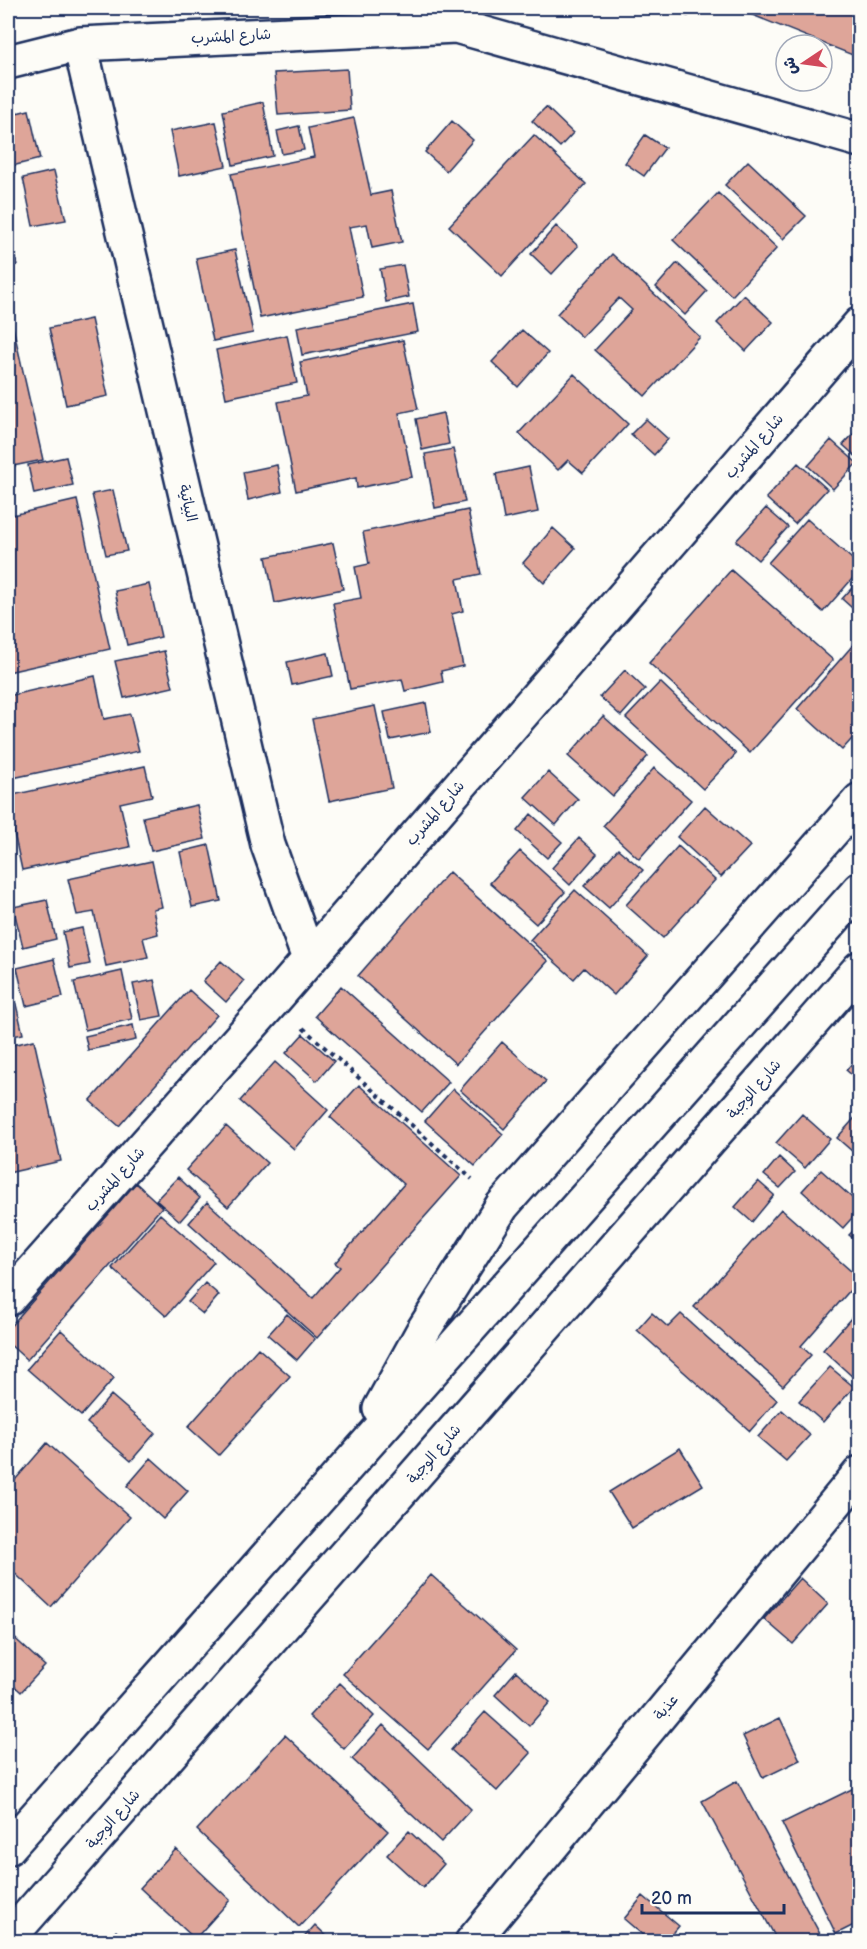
<svg xmlns="http://www.w3.org/2000/svg" width="867" height="1949" viewBox="0 0 867 1949" font-family="'Balsamiq Sans','Playpen Sans Arabic',sans-serif">
  <rect width="100%" height="100%" fill="#fdfcf7"/>
  <filter id="ink" filterUnits="userSpaceOnUse"><feTurbulence type="fractalNoise" baseFrequency=".0167" numOctaves="2"/><feDisplacementMap in="SourceGraphic" scale="12" xChannelSelector="R" yChannelSelector="G"/><feConvolveMatrix kernelMatrix="1 2 1 2 8 2 1 2 1" color-interpolation-filters="sRGB"/></filter>
  <g filter="url(#ink)">
    <path fill="#dea599" stroke="#1b2f5e" stroke-width="1.5" d="M 659,8 L 690,8 L 688,16 Z
      M 735,8 L 860,8 L 860,58 Z
      M 347,69 L 350,110 L 278,115 L 274,73 Z
      M 263,102 L 273,156 L 233,165 L 223,111 Z
      M 546,107 L 573,133 L 560,147 L 532,121 Z
      M 29,110 L 40,159 L 8,167 L 8,115 Z
      M 354,118 L 371,195 L 391,191 L 402,242 L 372,248 L 367,224 L 349,227 L 363,297 L 260,318 L 231,174 L 314,157 L 308,128 Z
      M 452,121 L 473,140 L 446,171 L 425,152 Z
      M 216,122 L 226,166 L 179,176 L 170,131 Z
      M 299,126 L 304,150 L 282,154 L 277,131 Z
      M 534,135 L 586,184 L 502,276 L 449,226 Z
      M 645,135 L 665,148 L 644,176 L 625,163 Z
      M 748,161 L 806,216 L 783,239 L 725,185 Z
      M 54,171 L 66,220 L 33,226 L 23,178 Z
      M 718,193 L 777,248 L 732,296 L 673,240 Z
      M 8,223 L 17,265 L 8,268 Z
      M 556,226 L 578,246 L 552,274 L 531,254 Z
      M 235,250 L 253,333 L 213,341 L 196,258 Z
      M 612,254 L 700,337 L 645,396 L 595,350 L 632,310 L 619,298 L 582,337 L 557,314 Z
      M 677,263 L 707,291 L 685,315 L 656,287 Z
      M 403,265 L 409,297 L 386,302 L 380,269 Z
      M 744,295 L 773,322 L 746,351 L 717,323 Z
      M 413,304 L 418,332 L 302,355 L 297,327 Z
      M 11,318 L 43,460 L 8,467 L 8,319 Z
      M 91,319 L 108,396 L 66,405 L 49,328 Z
      M 522,330 L 548,353 L 518,387 L 492,362 Z
      M 287,335 L 297,383 L 226,398 L 216,350 Z
      M 403,340 L 418,409 L 399,413 L 412,477 L 357,488 L 356,478 L 296,491 L 278,402 L 307,396 L 300,362 Z
      M 574,374 L 628,424 L 583,473 L 568,460 L 558,470 L 519,433 Z
      M 443,413 L 449,444 L 422,450 L 416,419 Z
      M 646,419 L 668,439 L 654,455 L 631,434 Z
      M 860,427 L 860,460 L 843,445 Z
      M 831,440 L 857,463 L 833,489 L 808,466 Z
      M 453,449 L 465,502 L 435,508 L 425,454 Z
      M 66,457 L 73,485 L 34,494 L 28,465 Z
      M 798,463 L 827,489 L 795,524 L 766,498 Z
      M 277,465 L 282,492 L 248,500 L 243,472 Z
      M 529,467 L 538,512 L 504,519 L 496,474 Z
      M 113,490 L 127,551 L 106,555 L 92,494 Z
      M 77,500 L 110,649 L 8,672 L 8,516 Z
      M 766,508 L 788,527 L 758,560 L 736,541 Z
      M 468,510 L 481,574 L 457,579 L 463,611 L 452,614 L 463,666 L 441,671 L 443,682 L 405,691 L 402,679 L 350,689 L 333,603 L 361,598 L 355,567 L 369,564 L 363,532 Z
      M 807,519 L 860,566 L 860,570 L 823,612 L 768,563 Z
      M 553,528 L 575,548 L 544,583 L 523,563 Z
      M 333,543 L 343,589 L 275,603 L 266,557 Z
      M 731,570 L 833,660 L 750,753 L 649,663 Z
      M 860,579 L 860,615 L 842,599 Z
      M 149,584 L 161,637 L 127,645 L 115,591 Z
      M 860,637 L 860,730 L 842,750 L 797,709 Z
      M 164,651 L 173,687 L 124,698 L 115,661 Z
      M 328,653 L 333,676 L 292,685 L 287,662 Z
      M 625,670 L 645,689 L 621,716 L 600,697 Z
      M 95,676 L 104,719 L 130,714 L 139,751 L 8,779 L 8,696 Z
      M 660,682 L 736,754 L 703,789 L 626,718 Z
      M 426,703 L 431,732 L 390,740 L 384,712 Z
      M 375,706 L 392,788 L 329,801 L 312,719 Z
      M 603,716 L 648,756 L 613,796 L 568,756 Z
      M 145,766 L 152,796 L 120,803 L 130,847 L 22,870 L 8,805 L 8,796 Z
      M 654,768 L 691,800 L 639,859 L 603,826 Z
      M 548,772 L 578,799 L 556,825 L 525,797 Z
      M 197,805 L 205,839 L 151,851 L 143,817 Z
      M 705,806 L 750,846 L 721,877 L 677,837 Z
      M 531,814 L 562,842 L 547,858 L 517,831 Z
      M 579,838 L 597,854 L 570,885 L 552,868 Z
      M 209,845 L 221,901 L 192,907 L 180,852 Z
      M 678,846 L 715,880 L 663,938 L 626,905 Z
      M 618,849 L 643,870 L 609,908 L 584,886 Z
      M 520,851 L 565,892 L 536,924 L 490,883 Z
      M 152,861 L 162,907 L 153,909 L 158,934 L 143,938 L 148,957 L 106,966 L 94,912 L 77,915 L 68,879 Z
      M 449,872 L 548,961 L 456,1064 L 358,976 Z
      M 575,890 L 648,956 L 614,995 L 584,968 L 574,979 L 530,940 Z
      M 47,900 L 56,939 L 23,947 L 13,907 Z
      M 82,928 L 90,964 L 70,968 L 63,932 Z
      M 54,959 L 63,997 L 26,1006 L 17,968 Z
      M 221,961 L 244,981 L 226,1002 L 203,981 Z
      M 122,971 L 132,1019 L 85,1030 L 74,982 Z
      M 154,980 L 162,1016 L 141,1020 L 133,984 Z
      M 341,986 L 449,1082 L 422,1112 L 315,1016 Z
      M 189,990 L 217,1015 L 119,1126 L 90,1101 Z
      M 14,996 L 23,1034 L 8,1037 L 8,998 Z
      M 133,1025 L 136,1040 L 88,1050 L 85,1036 Z
      M 303,1034 L 334,1061 L 317,1081 L 286,1053 Z
      M 34,1040 L 61,1161 L 8,1173 L 8,1046 Z
      M 502,1042 L 546,1081 L 504,1129 L 460,1090 Z
      M 860,1055 L 860,1082 L 846,1070 Z
      M 275,1062 L 328,1110 L 294,1149 L 240,1101 Z
      M 359,1085 L 461,1176 L 317,1338 L 189,1223 L 207,1202 L 313,1298 L 340,1267 L 335,1263 L 404,1184 L 330,1117 Z
      M 453,1089 L 503,1134 L 475,1166 L 425,1121 Z
      M 860,1112 L 860,1158 L 837,1138 Z
      M 802,1114 L 830,1139 L 805,1168 L 776,1143 Z
      M 226,1126 L 267,1163 L 228,1207 L 186,1170 Z
      M 779,1157 L 795,1172 L 780,1188 L 764,1175 Z
      M 821,1170 L 860,1205 L 860,1209 L 843,1228 L 802,1191 Z
      M 178,1177 L 200,1198 L 180,1221 L 156,1200 Z
      M 758,1181 L 774,1195 L 752,1222 L 735,1207 Z
      M 136,1183 L 162,1207 L 27,1360 L 8,1343 L 8,1329 Z
      M 781,1209 L 860,1279 L 801,1346 L 811,1355 L 783,1386 L 694,1307 Z
      M 160,1214 L 214,1262 L 166,1316 L 112,1268 Z
      M 860,1224 L 860,1244 L 849,1235 Z
      M 205,1283 L 219,1295 L 203,1314 L 188,1302 Z
      M 859,1309 L 860,1373 L 855,1379 L 823,1350 Z
      M 652,1313 L 668,1327 L 681,1314 L 777,1400 L 750,1431 L 637,1330 Z
      M 287,1314 L 315,1339 L 297,1360 L 268,1335 Z
      M 61,1330 L 114,1378 L 81,1416 L 27,1369 Z
      M 258,1348 L 290,1376 L 219,1455 L 188,1427 Z
      M 830,1367 L 854,1387 L 823,1422 L 799,1401 Z
      M 111,1395 L 155,1433 L 131,1461 L 87,1423 Z
      M 782,1410 L 810,1435 L 786,1461 L 758,1437 Z
      M 47,1443 L 130,1517 L 51,1607 L 8,1567 L 8,1488 Z
      M 680,1448 L 703,1485 L 632,1528 L 609,1492 Z
      M 151,1458 L 188,1491 L 163,1519 L 127,1486 Z
      M 431,1575 L 516,1650 L 428,1749 L 343,1674 Z
      M 800,1578 L 828,1604 L 793,1644 L 764,1619 Z
      M 8,1632 L 45,1666 L 21,1692 L 8,1680 Z
      M 516,1671 L 550,1702 L 529,1726 L 495,1695 Z
      M 340,1683 L 374,1716 L 344,1749 L 309,1716 Z
      M 485,1712 L 531,1753 L 497,1791 L 451,1750 Z
      M 780,1718 L 800,1760 L 763,1778 L 743,1736 Z
      M 383,1725 L 471,1809 L 441,1842 L 352,1759 Z
      M 285,1735 L 388,1831 L 299,1927 L 197,1830 Z
      M 737,1781 L 820,1934 L 805,1942 L 778,1942 L 702,1801 Z
      M 860,1785 L 860,1922 L 836,1934 L 782,1823 Z
      M 409,1831 L 444,1864 L 423,1888 L 387,1855 Z
      M 176,1849 L 230,1900 L 195,1939 L 140,1888 Z
      M 643,1896 L 679,1926 L 666,1942 L 651,1942 L 624,1919 Z
      M 315,1925 L 333,1942 L 300,1942 Z
      M 116,1931 L 127,1942 L 107,1942 Z"/>
    <g fill="none" stroke-linecap="round" stroke-linejoin="round">
      <defs>
        <path id="minor" d="M 80,44 L 268,845 L 309,959
          M 8,62 L 80,44 L 456,26 L 860,140
          M 8,1299 L 273,1001 L 860,324
          M 380,1409 L 423,1331 L 502,1206 L 860,800
          M 8,1848 L 860,889
          M 8,1939 L 860,968
          M 472,1942 L 860,1473"/>
      </defs>
      <use href="#minor" stroke="#1b2f5e" stroke-width="38"/>
      <path stroke="#1b2f5e" stroke-width="4" stroke-dasharray="4.5 4.5" stroke-linecap="butt" d="M 303,1028 L 472,1179"/>
      <use href="#minor" stroke="#fdfcf7" stroke-width="33"/>
    </g>
  </g>
  <g text-anchor="middle" stroke-width="5" stroke-linejoin="round" paint-order="stroke">
    <g font-size="15" fill="#1b2f5e" stroke="#fdfcf7">
      <text transform="translate(231 36) rotate(-3)" y="5">شارع المشرب</text>
      <text transform="translate(754 446) rotate(-49)" y="5">شارع المشرب</text>
      <text transform="translate(188 503) rotate(77)" y="5">البياتية</text>
      <text transform="translate(435 813) rotate(-49)" y="5">شارع المشرب</text>
      <text transform="translate(754 1089) rotate(-49)" y="5">شارع الوجبة</text>
      <text transform="translate(115 1179) rotate(-48)" y="5">شارع المشرب</text>
      <text transform="translate(434 1454) rotate(-49)" y="5">شارع الوجبة</text>
      <text transform="translate(666 1707) rotate(-50)" y="5">عذبة</text>
      <text transform="translate(113 1819) rotate(-49)" y="5">شارع الوجبة</text>
    </g>
  </g>
  <rect width="867" height="1949" fill="none" stroke="#fdfcf7" stroke-width="30"/>
  <rect x="15" y="15" width="837" height="1919" fill="none" stroke="#1b2f5e" stroke-width="2" filter="url(#ink)"/>
  <g transform="translate(804 63) rotate(257)"><circle r="28" fill="#fdfcf7" stroke="#a3aaba" stroke-width="1.5"/>
  <path d="M0-4.5L10 22L0 15L-10 22Z" fill="#d1495b"/>
  <text y="-9" font-size="16" font-weight="bold" text-anchor="middle" fill="#1b2f5e">ش</text>
  </g>
  <path d="M642 1904v9h142v-9" fill="none" stroke="#1b2f5e" stroke-width="3"/>
  <text x="651" y="1904" font-size="18" fill="#1b2f5e" stroke="#fdfcf7" stroke-width="4.5" paint-order="stroke">20 m</text>
</svg>
